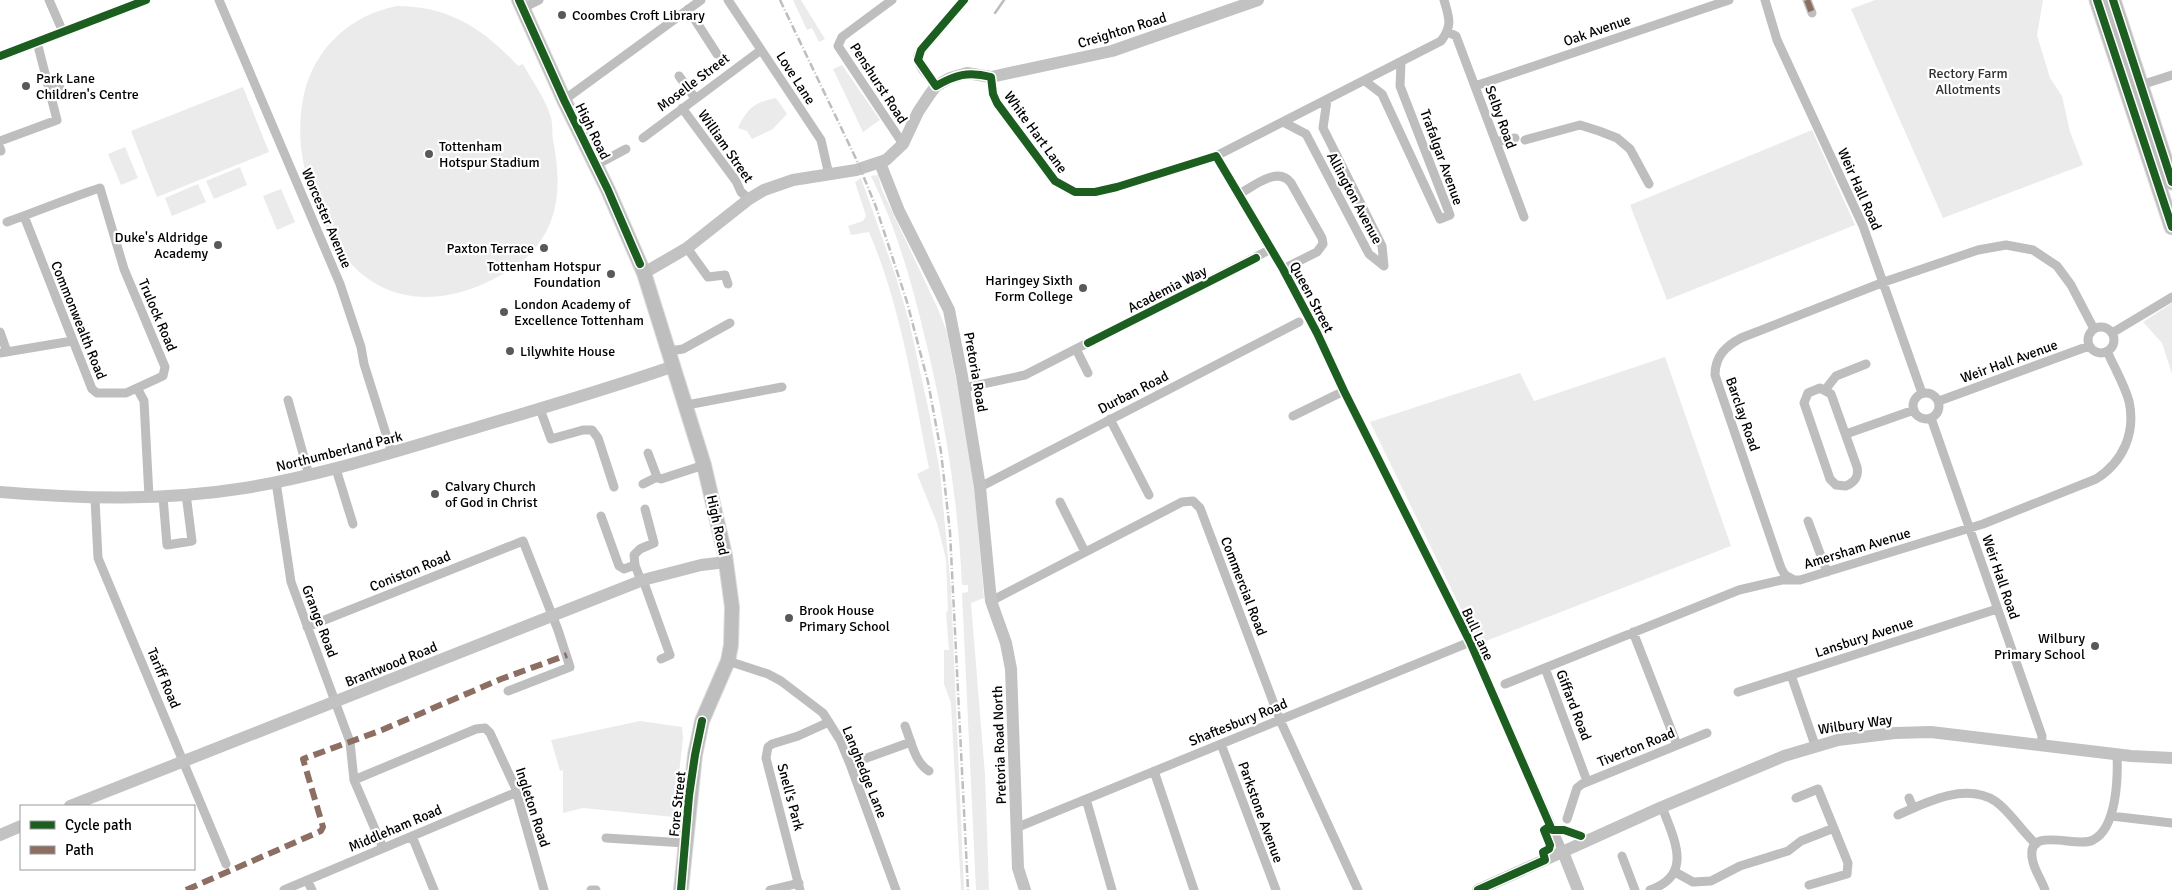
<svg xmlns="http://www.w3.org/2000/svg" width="2172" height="890" viewBox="0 0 2172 890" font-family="Signika,sans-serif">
  <rect width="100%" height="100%" fill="#fff"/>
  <path fill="#ebebeb" d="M 793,0 L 801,0 L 825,39 L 819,42 L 812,28 L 807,30 Z
    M 1875,0 L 2043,0 L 2037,35 L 2050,78 L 2062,96 L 2070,132 L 2083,165 L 1943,218 L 1851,9 Z
    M 397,6 C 449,6 484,29 518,66 L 523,64 C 532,81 546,99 551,118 C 553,125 552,133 553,140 C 568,214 547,259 476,287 C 397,317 342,277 315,202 C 301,166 296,132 304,94 C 315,48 350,15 397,6 Z
    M 842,65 L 880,120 L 863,132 L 833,69 Z
    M 243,87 L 269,152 L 157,197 L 131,131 Z
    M 776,98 L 787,114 L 773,129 L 752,139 L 747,131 L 738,128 C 747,108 755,102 776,98 Z
    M 1812,130 L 1855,225 L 1667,300 L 1630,205 Z
    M 125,147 L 138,178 L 121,185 L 108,154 Z
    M 240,167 L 247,185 L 214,199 L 206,181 Z
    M 878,175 L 882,190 L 938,309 L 947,332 L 973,469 L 984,598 L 971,603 L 985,775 L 989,890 L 976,890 L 962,593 L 968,592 L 968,585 L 962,585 C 958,501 945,419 925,338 C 912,283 896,227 871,176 Z
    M 861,178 L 895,274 L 909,321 L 929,412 L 940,472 L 951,590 L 964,890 L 961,890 L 951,703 L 944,684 L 944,650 L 949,650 L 946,612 L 948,611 L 946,559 L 937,523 L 917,474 L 929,468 C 913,388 901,307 869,232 L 851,235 L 848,226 L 863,221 L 866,216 L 855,182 Z
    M 198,184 L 206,202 L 172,216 L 165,198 Z
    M 281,189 L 295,222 L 277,230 L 263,196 Z
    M 2172,303 L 2172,374 L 2162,343 L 2143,322 Z
    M 1665,357 L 1731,546 L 1478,644 L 1370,422 L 1520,373 L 1534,401 Z
    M 640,721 L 682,727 L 683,738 L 674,817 L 583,808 L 563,813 L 563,770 L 560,771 L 551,740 Z"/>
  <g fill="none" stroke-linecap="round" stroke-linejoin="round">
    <path stroke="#bdbdbd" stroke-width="2.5" d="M 995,13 L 1004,0"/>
    <defs>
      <path id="primary" d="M 519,0 L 564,100 L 608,190 L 644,273 L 704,465 L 725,555 L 732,607 L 731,645 L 728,661 L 702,721 L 695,755 L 681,890"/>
      <path id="highway" d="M 2097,0 L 2172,227
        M 2113,0 L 2172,182"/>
    </defs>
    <use href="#primary" stroke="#dbdbdb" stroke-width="16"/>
    <use href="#highway" stroke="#dbdbdb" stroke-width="17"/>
    <path stroke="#bebebe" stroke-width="9" d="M 49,0 L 63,32
      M 219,0 L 340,284 L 361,347 L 364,364 L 392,453
      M 728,0 L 821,140 L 829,175
      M 892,0 L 842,37 L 838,46 L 903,144
      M 1765,0 L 1777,40 L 1863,226 L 1922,393
      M 1807,0 L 1812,13
      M 523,8 L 539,0
      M 688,9 L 717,54
      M 1448,32 L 1456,36 L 1524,217
      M 5,55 L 146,0
      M 679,76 L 695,98
      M 991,77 L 993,94 L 997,103 L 1055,181 L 1075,192 L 1095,192 L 1117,187 L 1216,156 L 1441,41 C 1453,25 1449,18 1444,0
      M 1365,81 L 1382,94 L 1440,219 L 1450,215 L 1400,86 L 1401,63
      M 2141,85 L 2172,75
      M 936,86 C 930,78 916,66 918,55 L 964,0
      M 1475,86 L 1729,0
      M 49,90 L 60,88
      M 564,100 L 701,0
      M 682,108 L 736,181 L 741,192 L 749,199
      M 1283,122 L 1306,134 L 1369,254 L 1384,266 L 1382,246 L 1323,128 L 1327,100
      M 643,138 L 761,50
      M 1525,140 L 1580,125 L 1599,131 L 1617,138 L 1630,149 L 1649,184
      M 0,141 L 57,120 L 37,42
      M 1496,142 L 1515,138
      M 0,148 L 1,151
      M 1216,156 L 1283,269 L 1317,333 L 1344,391 L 1470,642 L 1563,852
      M 596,165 L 626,149
      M 1238,195 C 1252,187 1278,165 1291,183 L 1322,238 L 1323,244 L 1317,252 L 1283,269
      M 7,222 C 38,211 69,198 100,188 L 124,269 L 165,367 L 163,376 L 126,393 L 97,393 L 92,389 L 24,216
      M 687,248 L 708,277 L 725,275 L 728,284
      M2088 340a13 13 0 1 1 26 0a13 13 0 1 1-26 0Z
      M 0,332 L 7,352
      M 2112,333 L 2172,297
      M 1076,349 L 1088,373
      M 669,351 L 683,349 L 730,323
      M 0,353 L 72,341
      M 137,388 L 144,401 L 149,497
      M 964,388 L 1025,375 L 1271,249
      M 1820,388 L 1831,394 L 1857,467 C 1859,477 1855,482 1846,486 L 1836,485 L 1830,479 L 1804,403 L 1808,393 Z
      M 1825,390 L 1836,376 L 1866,364
      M1913 406a13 13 0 1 1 26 0a13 13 0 1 1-26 0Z
      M 288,400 L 309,475
      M 1939,401 L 2089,346
      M 687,405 L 782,387
      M 540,409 L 551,439 L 583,430 L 592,430 L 598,438 L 614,487
      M 1293,416 L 1344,391
      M 1931,418 L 2042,736 L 2041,745
      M 1110,419 L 1149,495
      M 1846,434 L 1914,410
      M 648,453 L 657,477 L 661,479 L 704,465
      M 336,469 L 353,524
      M 276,482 L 291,582 L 350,742 L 354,780 L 383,848
      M 643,484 L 657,477
      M 980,487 L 1299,322
      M 163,497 L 167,545 L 192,541 L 186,494
      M 95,499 L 98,558 L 226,864
      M 1060,502 L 1085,552
      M 601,516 L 619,566 L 624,569 L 635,565
      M 1808,521 L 1827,572
      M 643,580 L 670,655 L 661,659
      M 1794,580 L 1785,575 L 1781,568 L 1715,375 C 1715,356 1726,346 1741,338 L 1884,282 L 1978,250 L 2006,245 L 2033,250 L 2057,266 L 2071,285 L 2094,329
      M 641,581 L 635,565 L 634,555 L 640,549 L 654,543 L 645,509
      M 991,601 L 1182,502 L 1193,501 L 1200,508 L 1280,720 L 1358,890
      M 307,627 L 523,541 L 558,630 L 570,667 L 508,691
      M 1633,632 L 1677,745
      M 728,661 L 768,674 L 781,681 L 823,713 L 840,740 L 850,764 L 896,890
      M 1545,668 L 1587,781
      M 1791,675 L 1815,745
      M 1505,684 L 1739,590 L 1782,580 L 1800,580 L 1983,524 L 2096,479 C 2123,462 2136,433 2129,401 C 2124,384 2114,367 2107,351
      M 1738,692 L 1997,609
      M 905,726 C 911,741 915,763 929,771
      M 1221,744 L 1276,890
      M 850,764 L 911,742
      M 1154,771 L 1194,890
      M 354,780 L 476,729 L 485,728 L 490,733 L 515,787 L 544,890
      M 1796,798 L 1818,789 L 1848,863 L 1847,874 L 1809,885
      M 1909,798 L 1913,808
      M 1086,799 L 1112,890
      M 1898,815 C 1926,802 1966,782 1995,801 C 2010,811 2022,832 2036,844
      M 2111,816 L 2172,823
      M 1567,819 L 1577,788 L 1582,784 L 1707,733
      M 1018,827 L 1470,642
      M 412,836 L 434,890
      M 606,838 L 685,843
      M 1622,856 L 1635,890
      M 1675,872 L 1693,882 L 1711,881 L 1740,866 L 1788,851 L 1801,841 L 1834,828
      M 307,880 L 312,890
      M 284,890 L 517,792
      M 591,890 L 596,890
      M 770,890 L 799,883
      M 800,890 L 766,758 L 768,747 L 772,744 L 798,736 L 829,722
      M 1650,890 C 1694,875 1674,839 1662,807
      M 2045,890 C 2042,881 2035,871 2033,862 C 2023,823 2077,849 2093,840 C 2117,828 2118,777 2117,754"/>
    <path stroke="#c2c2c2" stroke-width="12" d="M 880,163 L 899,211 L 949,310 L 962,376 L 980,487 L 991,601 L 1006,643 L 1011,669 L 1018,868 L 1025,890
      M 644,273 L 687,248 L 749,199 L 764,190 L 793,180 L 856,170 L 886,160 L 903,144 L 918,112 L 930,94 L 936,86 L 950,78 L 967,73 L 991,77 L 1112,51 L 1258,0
      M 0,492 C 82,499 164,501 245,488 C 324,475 399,450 475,428 C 542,408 608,389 674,366
      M 70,806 L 643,580 L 701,565 L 726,562
      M 0,835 L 21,826
      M 1563,852 L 1578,890
      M 1478,890 L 1662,807 L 1784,756 L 1838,740 L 1895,733 L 1931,732 L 2131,756 L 2172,758"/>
    <use href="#primary" stroke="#bebebe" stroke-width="14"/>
    <use href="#highway" stroke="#bebebe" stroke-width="15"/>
    <path stroke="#bebebe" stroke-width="2.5" stroke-dasharray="8 2.5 1 2.5" stroke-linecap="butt" d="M 780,0 L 858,163 L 876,207 L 907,302 L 928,382 L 941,452 L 950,532 L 968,890"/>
    <path stroke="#8d6e63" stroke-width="6" stroke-dasharray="12 6" stroke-linecap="butt" d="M 1807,0 L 1812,13
      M 186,890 L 321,831 L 323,827 L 303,759 L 382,730 L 501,679 L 567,655"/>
    <defs>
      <path id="cycleway" d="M 519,0 L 564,100 L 608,190 L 640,264
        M 964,0 L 921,50 L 918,60 L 936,86 C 955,75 968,71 991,77 L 993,94 L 997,103 L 1055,181 L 1075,192 L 1095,192 L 1117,187 L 1216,156 L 1283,269 L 1317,333 L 1344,391 L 1470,642 L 1552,830 L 1564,830 L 1581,836
        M 2097,0 L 2172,227
        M 2113,0 L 2172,182
        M 0,56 L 146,0
        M 1088,343 L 1256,258
        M 681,890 L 689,796 L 695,755 L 702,721
        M 1478,890 L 1545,860 L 1543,852 L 1549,849 L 1550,845 L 1544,830 L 1550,826"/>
    </defs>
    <use href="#cycleway" stroke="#fff" stroke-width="11"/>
    <use href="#cycleway" stroke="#1b5e20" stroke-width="8"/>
  </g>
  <g fill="#595959" stroke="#fff" stroke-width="2">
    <circle cx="562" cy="15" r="5"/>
    <circle cx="26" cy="86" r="5"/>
    <circle cx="429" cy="154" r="5"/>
    <circle cx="218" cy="245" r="5"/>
    <circle cx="544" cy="248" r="5"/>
    <circle cx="611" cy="274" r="5"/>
    <circle cx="1083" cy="288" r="5"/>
    <circle cx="504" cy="312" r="5"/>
    <circle cx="510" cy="351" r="5"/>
    <circle cx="435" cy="494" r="5"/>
    <circle cx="789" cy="618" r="5"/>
    <circle cx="2095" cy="646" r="5"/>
  </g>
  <g text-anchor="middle" stroke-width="4.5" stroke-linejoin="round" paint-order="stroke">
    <g font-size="14" fill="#000" stroke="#fff" text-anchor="start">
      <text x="572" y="20">Coombes Croft Library</text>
      <text x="36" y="83">Park Lane<tspan x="36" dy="16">Children's Centre</tspan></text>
      <text x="439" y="151">Tottenham<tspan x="439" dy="16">Hotspur Stadium</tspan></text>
      <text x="208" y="242" text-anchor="end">Duke's Aldridge<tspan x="208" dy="16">Academy</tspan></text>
      <text x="534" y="253" text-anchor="end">Paxton Terrace</text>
      <text x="601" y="271" text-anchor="end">Tottenham Hotspur<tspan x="601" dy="16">Foundation</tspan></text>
      <text x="1073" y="285" text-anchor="end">Haringey Sixth<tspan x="1073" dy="16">Form College</tspan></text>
      <text x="514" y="309">London Academy of<tspan x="514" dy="16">Excellence Tottenham</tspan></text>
      <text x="520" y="356">Lilywhite House</text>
      <text x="445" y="491">Calvary Church<tspan x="445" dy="16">of God in Christ</tspan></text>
      <text x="799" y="615">Brook House<tspan x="799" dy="16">Primary School</tspan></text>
      <text x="2085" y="643" text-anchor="end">Wilbury<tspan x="2085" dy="16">Primary School</tspan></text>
    </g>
    <g font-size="14" fill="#000" stroke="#fff">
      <text transform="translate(1122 30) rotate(-17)" y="5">Creighton Road</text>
      <text transform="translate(1597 30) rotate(-19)" y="5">Oak Avenue</text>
      <text transform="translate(796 78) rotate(57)" y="5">Love Lane</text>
      <text transform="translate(693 82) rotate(-37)" y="5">Moselle Street</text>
      <text transform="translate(879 83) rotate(57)" y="5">Penshurst Road</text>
      <text transform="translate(1501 117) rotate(70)" y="5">Selby Road</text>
      <text transform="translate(593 131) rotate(64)" y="5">High Road</text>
      <text transform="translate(1036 132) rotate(54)" y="5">White Hart Lane</text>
      <text transform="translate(726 146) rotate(55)" y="5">William Street</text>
      <text transform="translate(1442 157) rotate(70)" y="5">Trafalgar Avenue</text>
      <text transform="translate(1860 189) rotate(66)" y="5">Weir Hall Road</text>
      <text transform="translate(1355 198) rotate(62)" y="5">Allington Avenue</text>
      <text transform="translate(327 218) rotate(67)" y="5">Worcester Avenue</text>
      <text transform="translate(1167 289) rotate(-27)" y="5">Academia Way</text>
      <text transform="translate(1312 297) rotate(62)" y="5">Queen Street</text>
      <text transform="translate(158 315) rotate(67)" y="5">Trulock Road</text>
      <text transform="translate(79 320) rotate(68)" y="5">Commonwealth Road</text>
      <text transform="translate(2009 361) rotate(-20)" y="5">Weir Hall Avenue</text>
      <text transform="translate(976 372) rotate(80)" y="5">Pretoria Road</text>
      <text transform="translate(1133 392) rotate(-27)" y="5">Durban Road</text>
      <text transform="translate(1743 414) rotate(71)" y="5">Barclay Road</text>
      <text transform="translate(339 451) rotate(-14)" y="5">Northumberland Park</text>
      <text transform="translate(718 525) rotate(78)" y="5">High Road</text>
      <text transform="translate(1857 548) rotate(-17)" y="5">Amersham Avenue</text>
      <text transform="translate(410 571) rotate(-22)" y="5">Coniston Road</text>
      <text transform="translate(2001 577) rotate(71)" y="5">Weir Hall Road</text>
      <text transform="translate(1244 586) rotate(69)" y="5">Commercial Road</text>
      <text transform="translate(320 621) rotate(69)" y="5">Grange Road</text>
      <text transform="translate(1478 634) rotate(65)" y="5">Bull Lane</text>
      <text transform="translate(1864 637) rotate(-18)" y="5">Lansbury Avenue</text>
      <text transform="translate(391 664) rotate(-22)" y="5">Brantwood Road</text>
      <text transform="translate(164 678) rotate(67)" y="5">Tariff Road</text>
      <text transform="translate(1574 705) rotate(69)" y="5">Giffard Road</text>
      <text transform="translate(1238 722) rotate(-22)" y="5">Shaftesbury Road</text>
      <text transform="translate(1855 724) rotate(-8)" y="5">Wilbury Way</text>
      <text transform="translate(999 745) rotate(-92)" y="5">Pretoria Road North</text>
      <text transform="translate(1636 747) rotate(-22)" y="5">Tiverton Road</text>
      <text transform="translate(865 772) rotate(68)" y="5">Langhedge Lane</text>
      <text transform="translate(791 797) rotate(75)" y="5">Snell's Park</text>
      <text transform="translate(677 804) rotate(-84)" y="5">Fore Street</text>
      <text transform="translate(533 807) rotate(72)" y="5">Ingleton Road</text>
      <text transform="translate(1261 812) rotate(70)" y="5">Parkstone Avenue</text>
      <text transform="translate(395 828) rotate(-23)" y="5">Middleham Road</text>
    </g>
    <g font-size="14" fill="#313131" stroke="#fff">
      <text x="1968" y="78">Rectory Farm<tspan x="1968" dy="16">Allotments</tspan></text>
    </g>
  </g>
  <rect x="20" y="805" width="175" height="65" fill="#ffffff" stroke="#999999"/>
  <rect x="30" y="821" width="25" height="8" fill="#1b5e20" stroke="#999999"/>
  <text x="65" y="830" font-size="15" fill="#000000">Cycle path</text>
  <rect x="30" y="846" width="25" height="8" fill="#8d6e63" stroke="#999999"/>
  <text x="65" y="855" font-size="15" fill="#000000">Path</text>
</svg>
